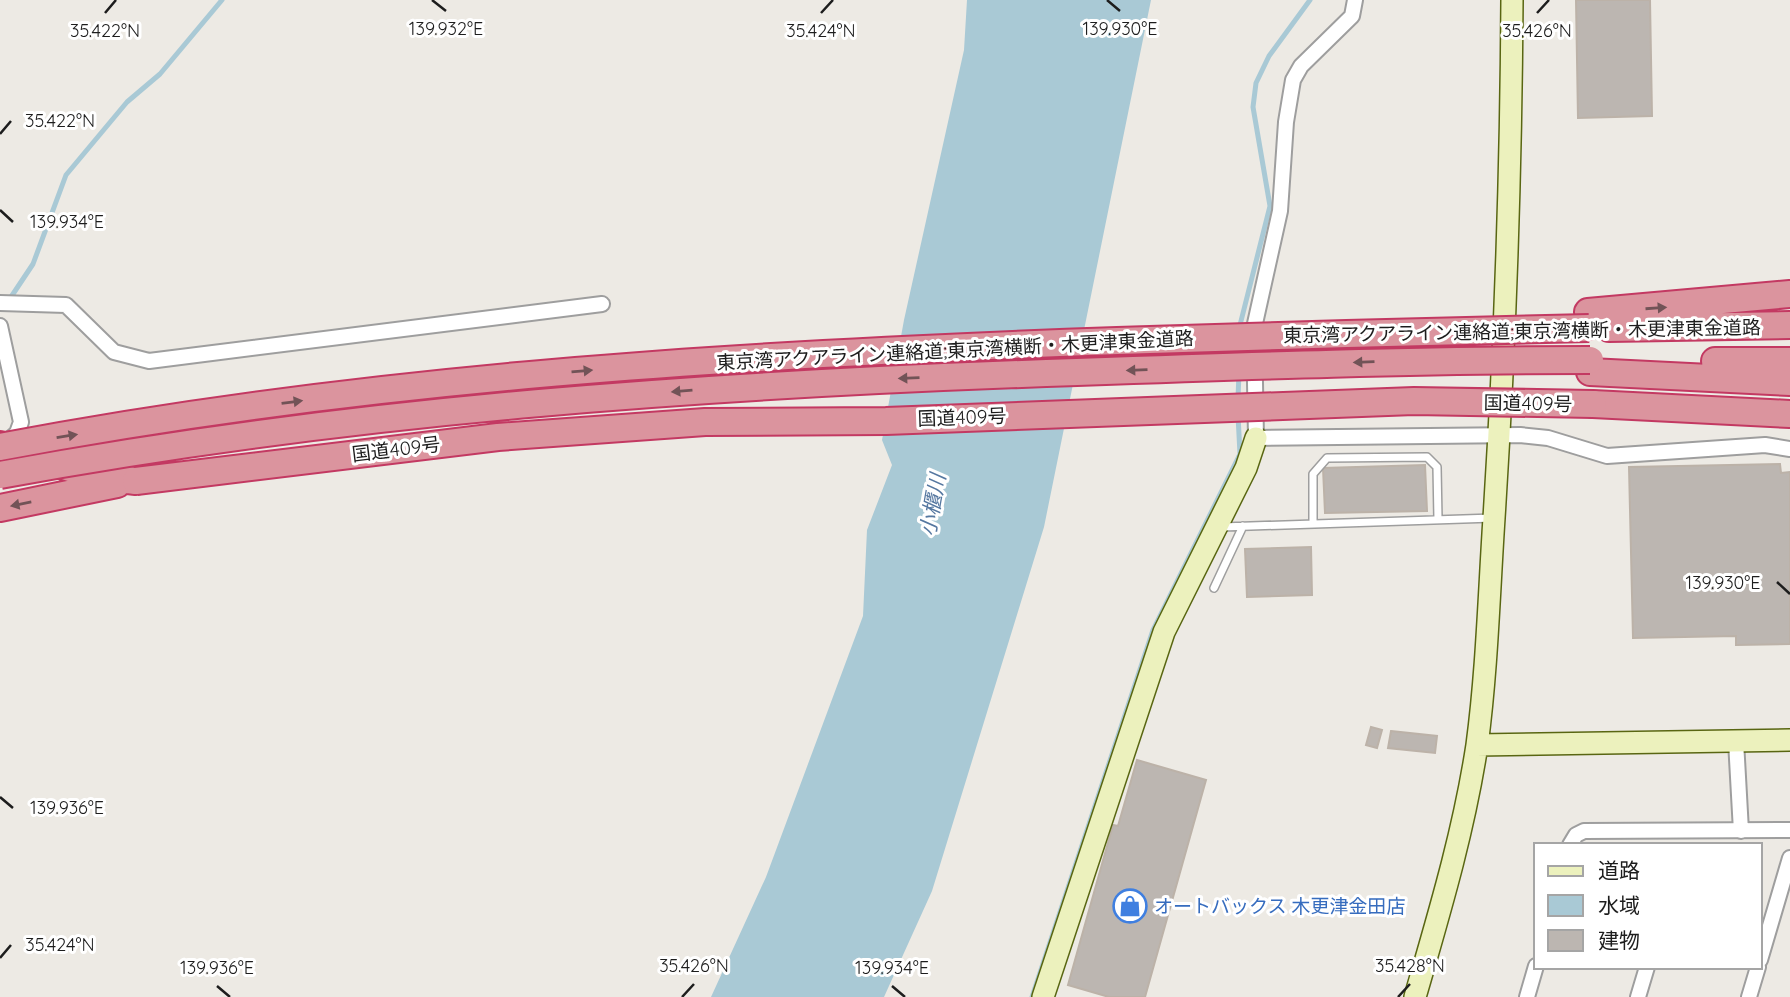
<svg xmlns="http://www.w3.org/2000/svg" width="1790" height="997" viewBox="0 0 1790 997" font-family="Quicksand,'Noto Sans JP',sans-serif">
  <rect width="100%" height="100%" fill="#edeae4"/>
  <path fill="#a9c9d5" d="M 967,0 L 1151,0 L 1044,527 L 932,891 L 884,997 L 711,997 L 766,877 L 863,616 L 867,530 L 892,465 L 882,440 L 904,320 L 964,50 Z"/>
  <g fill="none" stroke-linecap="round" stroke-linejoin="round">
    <path stroke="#a9c9d5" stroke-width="5" d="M 9,300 L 33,264 L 66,175 L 127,102 L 160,74 L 222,0
      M 1239,329 L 1270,206 L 1253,107 L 1256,83 L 1269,56 L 1310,0
      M 1238,398 L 1239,373
      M 1032,997 L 1153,630 L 1240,454 L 1238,415"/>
  </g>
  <path fill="#bcb6b1" stroke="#bcb2a8" stroke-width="2" d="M 1576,0 L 1650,0 L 1652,116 L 1578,118 Z
    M 1780,464 L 1781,473 L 1790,472 L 1790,644 L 1736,645 L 1736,636 L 1633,638 L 1629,467 Z
    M 1425,465 L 1427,511 L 1325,513 L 1323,468 Z
    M 1311,547 L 1312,595 L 1247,597 L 1245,549 Z
    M 1371,727 L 1382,730 L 1377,748 L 1366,745 Z
    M 1391,731 L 1437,736 L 1435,753 L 1388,748 Z
    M 1137,760 L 1206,780 L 1145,997 L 1109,997 L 1068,985 L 1113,825 L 1118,826 Z"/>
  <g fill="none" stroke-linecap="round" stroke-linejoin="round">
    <defs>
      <path id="lane" d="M 1313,524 L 1313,474 L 1327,458 L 1427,457 L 1437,467 L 1438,519
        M 1222,527 L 1493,518
        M 1214,588 L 1243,526"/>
      <path id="street" d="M 1355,0 L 1352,16 L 1301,66 L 1293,80 L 1286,122 L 1280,211 L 1254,328 L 1256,438 L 1520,435 L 1548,438 L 1607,456 L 1765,445 L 1790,449
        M 0,303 L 66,305 L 114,352 L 149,361 L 602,304
        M 0,326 L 21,422 L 17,433 L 6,443
        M 1736,741 L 1741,831
        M 1570,845 L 1576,835 L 1584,831 L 1790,830
        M 1760,960 L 1790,858
        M 1527,997 L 1536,966
        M 1638,997 L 1647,967
        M 1749,997 L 1758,967"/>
      <path id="secondary" d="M 1477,745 L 1790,740
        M 1043,997 L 1164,632 L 1246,468 L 1256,438
        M 1415,997 C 1439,914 1464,831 1477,745 C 1487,670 1489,594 1494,518 C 1505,346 1511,173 1512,0"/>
      <path id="highway" d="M 1588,312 L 1790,294
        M 1609,328 L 1790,325
        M 1715,361 L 1790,361
        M 1590,372 L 1790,382
        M 1593,404 L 1790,414
        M 0,445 L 94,476 L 136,481
        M 0,508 L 117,484"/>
    </defs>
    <use href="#lane" stroke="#9e9e9e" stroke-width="10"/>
    <use href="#street" stroke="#9e9e9e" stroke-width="18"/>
    <use href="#secondary" stroke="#596612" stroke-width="24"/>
    <use href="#highway" stroke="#c33962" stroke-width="30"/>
    <use href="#lane" stroke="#fff" stroke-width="7"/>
    <use href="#street" stroke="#fff" stroke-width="14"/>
    <use href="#secondary" stroke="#ecf1bd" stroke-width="21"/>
    <use href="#highway" stroke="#db949e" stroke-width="26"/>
    <defs>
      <path id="highway-bridge" d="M 0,447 C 367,377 743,354 1117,341 C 1274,336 1432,331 1589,328
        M 0,475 C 355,409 717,384 1077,372 C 1248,366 1419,360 1590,360
        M 136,481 L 498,437 L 705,422 L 886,421 L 1414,401 L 1593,404"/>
    </defs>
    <use href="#highway-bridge" stroke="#c33962" stroke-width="30" stroke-linecap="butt"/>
    <use href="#highway-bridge" stroke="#db949e" stroke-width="26"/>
  </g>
  <defs><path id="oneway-solid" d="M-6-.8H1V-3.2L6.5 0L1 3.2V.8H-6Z" transform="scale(1.75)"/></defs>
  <g fill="#725357">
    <use href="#oneway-solid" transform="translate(1656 308) rotate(-4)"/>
    <use href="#oneway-solid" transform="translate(1364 362) rotate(178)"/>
    <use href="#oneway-solid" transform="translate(1137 370) rotate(178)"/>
    <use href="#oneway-solid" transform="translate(582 371) rotate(-5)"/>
    <use href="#oneway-solid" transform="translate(909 378) rotate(178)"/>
    <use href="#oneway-solid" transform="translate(682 391) rotate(175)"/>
    <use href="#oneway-solid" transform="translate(292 402) rotate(-7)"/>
    <use href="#oneway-solid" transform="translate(67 436) rotate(-9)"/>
    <use href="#oneway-solid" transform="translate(21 504) rotate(169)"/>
  </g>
  <path fill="none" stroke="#1d1d1d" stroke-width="2.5" d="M 432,0 L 446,11M 1107,0 L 1120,11M 105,13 L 116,0M 821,13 L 833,0M 1537,13 L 1549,0M 0,134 L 11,121M 0,210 L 13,222M 1777,582 L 1790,594M 0,797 L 13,808M 0,958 L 11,945M 217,986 L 230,997M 892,986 L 905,997M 682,997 L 694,984M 1398,997 L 1410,984"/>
  <defs>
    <symbol id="shop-ring" viewBox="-11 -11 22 22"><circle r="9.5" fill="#fff" stroke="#3f7fe0" stroke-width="1.5"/><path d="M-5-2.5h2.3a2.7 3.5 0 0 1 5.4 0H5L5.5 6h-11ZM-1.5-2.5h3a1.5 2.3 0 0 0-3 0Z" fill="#3f7fe0"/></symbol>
  </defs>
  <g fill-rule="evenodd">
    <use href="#shop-ring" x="1111" y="887" width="38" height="38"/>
  </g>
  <g text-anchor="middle" stroke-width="6" stroke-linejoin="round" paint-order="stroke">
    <g font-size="19" fill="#1d1d1d" stroke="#fff">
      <text transform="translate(1522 331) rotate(-1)" y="7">東京湾アクアライン連絡道;東京湾横断・木更津東金道路</text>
      <text transform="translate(955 350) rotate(-3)" y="7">東京湾アクアライン連絡道;東京湾横断・木更津東金道路</text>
      <text transform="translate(1528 403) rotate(1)" y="7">国道409号</text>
      <text transform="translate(962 417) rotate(-2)" y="7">国道409号</text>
      <text transform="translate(396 449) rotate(-7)" y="7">国道409号</text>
    </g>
    <g font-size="19" fill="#366cbe" stroke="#fff" text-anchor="start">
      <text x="1154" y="913">オートバックス 木更津金田店</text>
    </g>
    <g font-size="21" font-style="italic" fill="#5577a0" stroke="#fff">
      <text transform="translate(933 505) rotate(-80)" y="7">小櫃川</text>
    </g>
  </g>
  <g font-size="18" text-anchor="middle" fill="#1d1d1d" stroke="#fff" stroke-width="6" stroke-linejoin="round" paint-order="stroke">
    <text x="446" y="35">139.932°E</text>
    <text x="1120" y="35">139.930°E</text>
    <text x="105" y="37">35.422°N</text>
    <text x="821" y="37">35.424°N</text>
    <text x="1537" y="37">35.426°N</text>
    <text x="60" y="127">35.422°N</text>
    <text x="67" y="228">139.934°E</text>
    <text x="1723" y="589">139.930°E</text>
    <text x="67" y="814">139.936°E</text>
    <text x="60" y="951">35.424°N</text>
    <text x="694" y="972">35.426°N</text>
    <text x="1410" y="972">35.428°N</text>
    <text x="217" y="974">139.936°E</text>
    <text x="892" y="974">139.934°E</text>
  </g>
  <rect x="1534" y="843" width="228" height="126" fill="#ffffff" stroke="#a5a5a5" stroke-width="2"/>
  <rect x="1548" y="866" width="35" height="10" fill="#ecf1bd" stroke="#a5a5a5" stroke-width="2"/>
  <text x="1598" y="878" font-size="21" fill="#1d1d1d">道路</text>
  <rect x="1548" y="895" width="35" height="21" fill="#a9c9d5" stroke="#a5a5a5" stroke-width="2"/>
  <text x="1598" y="913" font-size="21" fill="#1d1d1d">水域</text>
  <rect x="1548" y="930" width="35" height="21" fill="#bcb6b1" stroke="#a5a5a5" stroke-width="2"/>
  <text x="1598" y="948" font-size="21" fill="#1d1d1d">建物</text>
</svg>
